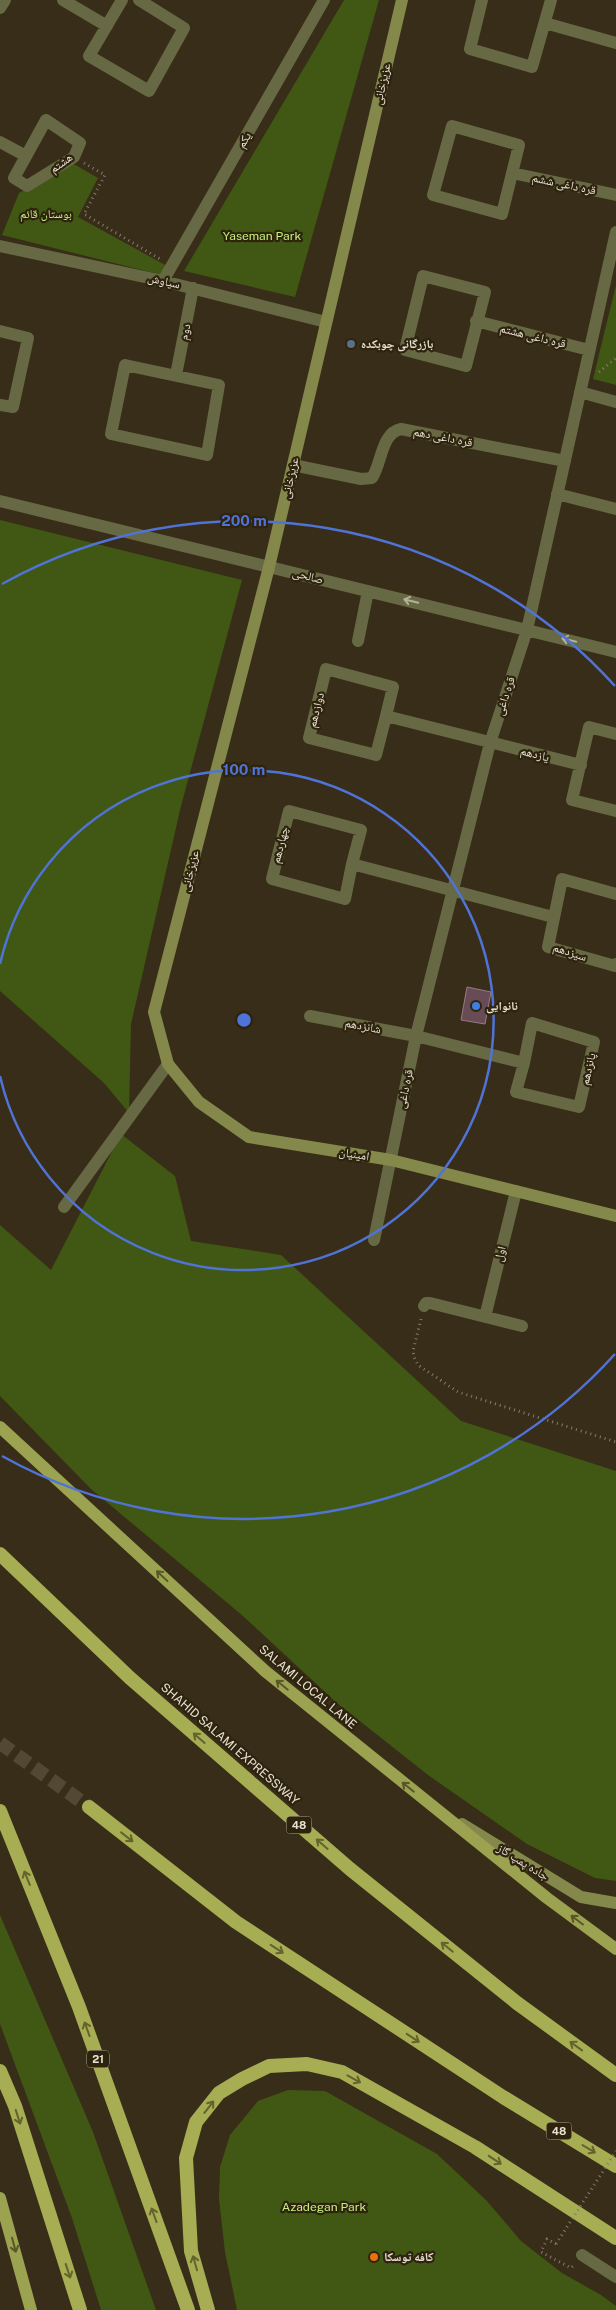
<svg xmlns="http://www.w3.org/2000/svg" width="616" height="2310" viewBox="0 0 616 2310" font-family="'Public Sans','Noto Naskh Arabic',sans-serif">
  <rect width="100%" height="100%" fill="#382d18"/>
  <path fill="#405813" d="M 344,0 L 379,0 L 295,297 L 184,271 Z
    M 72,163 L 98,178 L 78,217 L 167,266 L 162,275 L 2,235 L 19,193 Z
    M 616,285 L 616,385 L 593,379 Z
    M 0,520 L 242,580 L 181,806 L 131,1024 L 129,1113 L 104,1083 L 0,991 Z
    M 121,1134 L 175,1176 L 191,1241 L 281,1255 L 461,1421 L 616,1471 L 616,1881 L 595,1878 L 527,1844 L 428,1775 L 337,1703 L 243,1616 L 91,1489 L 0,1396 L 0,1225 L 51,1270 Z
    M 0,1915 L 93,2132 L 156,2310 L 101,2310 L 72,2218 L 0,2024 Z
    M 288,2090 L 325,2091 L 437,2154 L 486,2200 L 521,2241 L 562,2273 L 601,2295 L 616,2306 L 616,2310 L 237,2310 L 225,2252 L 219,2199 L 220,2167 L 230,2135 L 258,2101 Z"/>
  <path fill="#674c56" stroke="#977a84" d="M 467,987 L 491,992 L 485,1024 L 461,1020 Z"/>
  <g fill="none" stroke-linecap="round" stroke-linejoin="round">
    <path stroke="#524834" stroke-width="14" stroke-dasharray="14 7" stroke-linecap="butt" d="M 0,1743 L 89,1807"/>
    <path stroke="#867c6b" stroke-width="3" stroke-dasharray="1 4" stroke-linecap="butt" d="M 84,163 L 105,175 L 84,214 L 160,259
      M 599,372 L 616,358
      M 421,1319 L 413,1351 L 414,1357 L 418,1365 L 458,1392 L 616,1442
      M 556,2244 L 547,2239 L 541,2252 L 571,2268 L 574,2265"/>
    <path stroke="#666943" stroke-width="12" d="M 63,0 L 107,26
      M 122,0 L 89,56 L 149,91 L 184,28 L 139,0
      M 482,0 L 470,49 L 532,67 L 551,0
      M 0,8 L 5,0
      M 545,23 L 616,43
      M 46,120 L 80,143 L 74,157 L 27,186 L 14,178 Z
      M 452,126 L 519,145 L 502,214 L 433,195 Z
      M 0,142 L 26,156
      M 512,173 L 616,195
      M 0,246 L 163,281 L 326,322
      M 423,276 L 485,292 L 466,366 L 405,350 Z
      M 163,281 L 324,0
      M 476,321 L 589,350
      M 0,331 L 28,338 L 13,407 L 0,405
      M 125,365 L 219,385 L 207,455 L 111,434 Z
      M 176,375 L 193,288
      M 580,392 L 616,402
      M 293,465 L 361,479 L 372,478 C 382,463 381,433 401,429 L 565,461
      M 557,494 L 616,509
      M 0,501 L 616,652
      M 358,641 L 368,591
      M 386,716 L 376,755 L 309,738 L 326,669 L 393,687 L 386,716 L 581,765
      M 616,734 L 589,727 L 572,800 L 616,811
      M 352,864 L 345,899 L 272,879 L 289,811 L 361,830 L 352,864 L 553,917
      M 616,894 L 562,879 L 548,947 L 615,966 L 616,964
      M 310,1016 L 416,1036 L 524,1063 L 532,1023 L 594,1042 L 579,1107 L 516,1092 L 524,1063
      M 64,1207 L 168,1064
      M 374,1240 L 416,1036 L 490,743 L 527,630 L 616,232
      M 424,1306 L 426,1303 L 430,1303 L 522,1326
      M 485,1317 L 516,1191
      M 582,2255 L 616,2277"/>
    <path stroke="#84894b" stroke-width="12" d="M 402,0 L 269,567 L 154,1012 L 168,1064 L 199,1102 L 249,1137 L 391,1160 L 616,1216
      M 462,1824 L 581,1897 L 616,1903"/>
    <path stroke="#9ba250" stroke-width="12" d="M 0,1427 L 265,1671 L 547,1898 L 616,1949
      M 0,2198 L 31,2310"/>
    <path stroke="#a6ad52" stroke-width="14" d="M 0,1554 L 130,1678 L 350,1869 L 517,2003 L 616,2075
      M 89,1807 L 236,1922 L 503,2097 L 616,2166
      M 0,1811 L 79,2007 L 188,2310
      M 0,2071 L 15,2106 L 80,2310
      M 208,2310 L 191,2251 L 186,2158 L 196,2122 L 219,2093 L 242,2079 L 269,2066 L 307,2064 L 342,2072 L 475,2147 L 616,2238"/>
    <path stroke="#867c6b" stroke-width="3" stroke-dasharray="1 4" stroke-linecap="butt" d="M 556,2244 L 616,2151"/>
  </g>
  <defs><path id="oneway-shaft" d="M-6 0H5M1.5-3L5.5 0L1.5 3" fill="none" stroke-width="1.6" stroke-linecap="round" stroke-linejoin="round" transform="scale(1.25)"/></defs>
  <g stroke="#b4b19a">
    <use href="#oneway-shaft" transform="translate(411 601) rotate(-166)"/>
    <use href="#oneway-shaft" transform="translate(569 640) rotate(-166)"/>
  </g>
  <g stroke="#5a5628">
    <use href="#oneway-shaft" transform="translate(162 1576) rotate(-137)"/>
    <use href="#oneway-shaft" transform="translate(282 1685) rotate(-141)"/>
    <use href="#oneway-shaft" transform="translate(408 1787) rotate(-141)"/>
    <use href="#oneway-shaft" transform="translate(577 1920) rotate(-143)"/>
    <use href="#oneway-shaft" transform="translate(14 2245) rotate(75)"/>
  </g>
  <g stroke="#64622d">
    <use href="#oneway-shaft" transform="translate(199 1738) rotate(-139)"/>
    <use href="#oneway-shaft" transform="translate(127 1837) rotate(38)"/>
    <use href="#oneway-shaft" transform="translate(322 1844) rotate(-139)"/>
    <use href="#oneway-shaft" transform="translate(27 1878) rotate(-112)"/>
    <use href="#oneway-shaft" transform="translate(447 1947) rotate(-141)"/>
    <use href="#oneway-shaft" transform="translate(277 1949) rotate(33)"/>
    <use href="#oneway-shaft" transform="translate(87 2029) rotate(-110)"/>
    <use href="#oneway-shaft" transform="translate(413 2038) rotate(33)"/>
    <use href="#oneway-shaft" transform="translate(576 2046) rotate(-144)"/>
    <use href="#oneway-shaft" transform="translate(354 2079) rotate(29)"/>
    <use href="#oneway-shaft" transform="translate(209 2107) rotate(-52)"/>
    <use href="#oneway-shaft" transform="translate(18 2117) rotate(72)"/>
    <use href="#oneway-shaft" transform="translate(589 2149) rotate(31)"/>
    <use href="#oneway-shaft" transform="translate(495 2160) rotate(33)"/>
    <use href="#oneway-shaft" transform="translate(154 2215) rotate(-110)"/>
    <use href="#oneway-shaft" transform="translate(195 2263) rotate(-106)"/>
    <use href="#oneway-shaft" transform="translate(68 2271) rotate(72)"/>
  </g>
  <g fill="none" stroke="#5073d7" stroke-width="2.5">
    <path d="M0 964A250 250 0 1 1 0 1076"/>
    <path d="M615 1354A499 499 0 0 1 2 1456M2 584A499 499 0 0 1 615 686"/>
  </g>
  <circle fill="#5c6f8a" stroke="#2e240e" stroke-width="2" cx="351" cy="344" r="5"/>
  <circle fill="#3f7fe0" stroke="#2e240e" stroke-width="2" cx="476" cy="1006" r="5"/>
  <circle fill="#e8710a" stroke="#2e240e" stroke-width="2" cx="374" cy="2257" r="5"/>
  <g text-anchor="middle" stroke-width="4.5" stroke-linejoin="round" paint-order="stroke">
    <g fill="#2e240e" stroke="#b0a899" stroke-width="1">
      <rect x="286.5" y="1816.5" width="25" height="17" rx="4"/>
      <rect x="87" y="2050.5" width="22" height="17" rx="4"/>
      <rect x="546.5" y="2122.5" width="25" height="17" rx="4"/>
    </g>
    <g font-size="11" font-weight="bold" fill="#e8e1d4">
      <text x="299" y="1829">48</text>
      <text x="98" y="2063">21</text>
      <text x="559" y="2135">48</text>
    </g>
    <g font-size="12" fill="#e8e1d4" stroke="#2e240e">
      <text transform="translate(382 84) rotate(-77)" y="4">عزیزخانی</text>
      <text transform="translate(244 140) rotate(-60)" y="4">یکم</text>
      <text transform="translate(61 163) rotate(-36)" y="4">هشتم</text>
      <text transform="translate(564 184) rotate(12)" y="4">قره داغی ششم</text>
      <text transform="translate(164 281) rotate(13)" y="4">سیاوش</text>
      <text transform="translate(185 332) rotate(-79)" y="4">دوم</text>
      <text transform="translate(533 336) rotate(14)" y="4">قره داغی هشتم</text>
      <text transform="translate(443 437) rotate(11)" y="4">قره داغی دهم</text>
      <text transform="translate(290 478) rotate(-77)" y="4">عزیزخانی</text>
      <text transform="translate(308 576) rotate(14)" y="4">صالحی</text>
      <text transform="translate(505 696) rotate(-72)" y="4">قره داغی</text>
      <text transform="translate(316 710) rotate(-76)" y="4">دوازدهم</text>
      <text transform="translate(535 754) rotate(14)" y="4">یازدهم</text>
      <text transform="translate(280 845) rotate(-76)" y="4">چهاردهم</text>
      <text transform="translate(190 871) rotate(-76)" y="4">عزیزخانی</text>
      <text transform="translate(570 952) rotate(18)" y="4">سیزدهم</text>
      <text transform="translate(363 1026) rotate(11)" y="4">شانزدهم</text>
      <text transform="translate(588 1069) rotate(-77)" y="4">پانزدهم</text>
      <text transform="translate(405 1089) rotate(-78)" y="4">قره داغی</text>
      <text transform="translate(354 1154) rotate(9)" y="4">امینیان</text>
      <text transform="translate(500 1254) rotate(-76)" y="4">اول</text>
      <text transform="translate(308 1687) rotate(40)" y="4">SALAMI LOCAL LANE</text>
      <text transform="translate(230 1744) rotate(41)" y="4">SHAHID SALAMI EXPRESSWAY</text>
      <text transform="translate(523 1862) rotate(32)" y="4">جاده پمپ گاز</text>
    </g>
    <g font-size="12" fill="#c2f17b" stroke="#2e240e">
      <text x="46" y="218">بوستان قائم</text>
      <text x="262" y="240">Yaseman Park</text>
      <text x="324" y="2211">Azadegan Park</text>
    </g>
    <g font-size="12" font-weight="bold" fill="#e8e1d4" stroke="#2e240e" text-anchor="start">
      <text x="361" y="348">بازرگانی چوبکده</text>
      <text x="486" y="1010">نانوایی</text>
      <text x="384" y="2261">کافه توسکا</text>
    </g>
  </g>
  <circle cx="244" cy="1020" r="8" fill="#5073d7" stroke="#2e240e" stroke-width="2.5"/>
  <g font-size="15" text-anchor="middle" font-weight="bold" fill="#5073d7" stroke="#2e240e" stroke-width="4.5" stroke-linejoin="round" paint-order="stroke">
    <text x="244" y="526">200 m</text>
    <text x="244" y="775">100 m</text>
  </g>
</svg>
